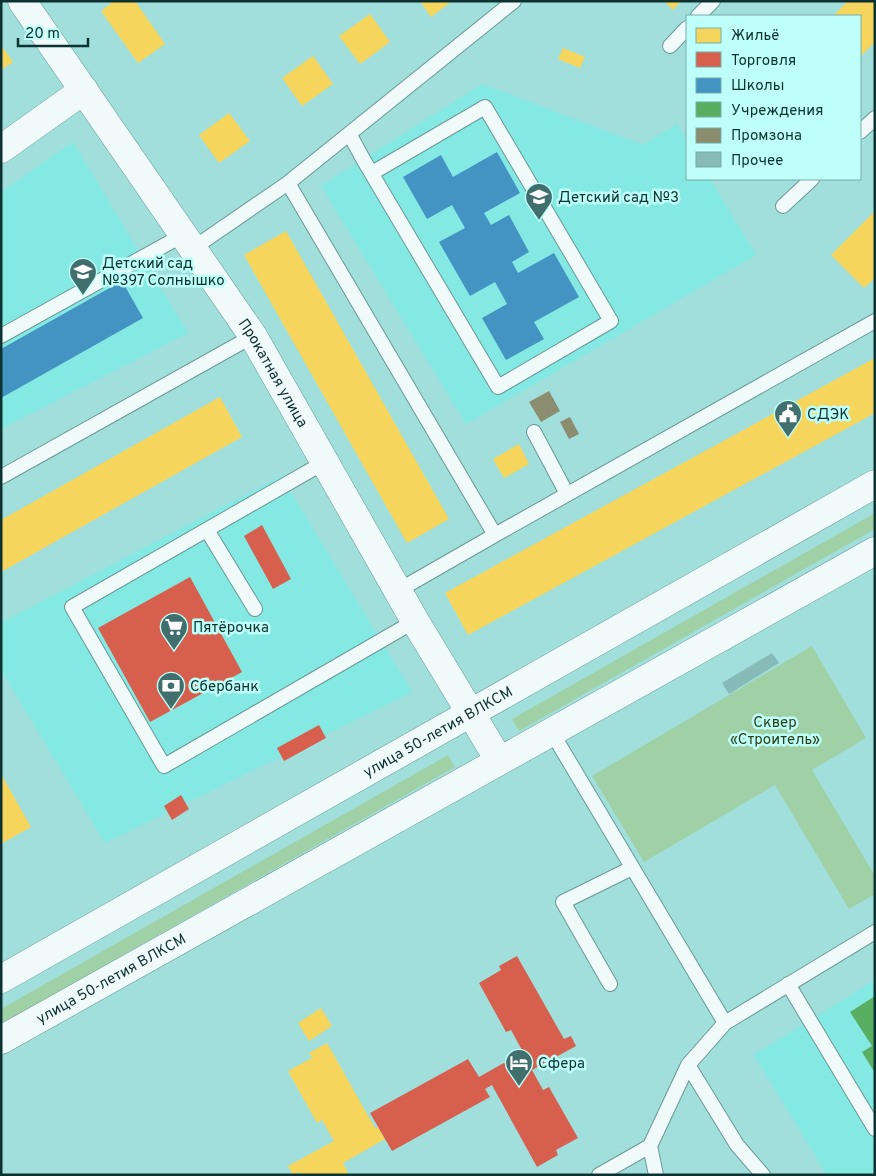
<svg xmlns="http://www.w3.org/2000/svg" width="876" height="1176" viewBox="0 0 876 1176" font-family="Overpass,sans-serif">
  <rect width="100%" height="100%" fill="#a1dfdc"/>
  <path fill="#84e8e3" d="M 482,84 L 643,145 L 677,124 L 687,140 L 687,179 L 710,179 L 756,255 L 466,424 L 321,186 Z
    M 73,142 L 188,333 L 1,429 L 1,192 Z
    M 281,476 L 412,692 L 105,843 L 1,670 L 1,623 Z
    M 875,980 L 875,1175 L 827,1175 L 754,1055 Z"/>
  <path fill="#a0d0a6" d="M 875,513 L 875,529 L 519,731 L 512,719 Z
    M 812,646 L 866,738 L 812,770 L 875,876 L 875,894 L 849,909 L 775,785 L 644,862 L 592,776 Z
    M 448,755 L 455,767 L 1,1024 L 1,1009 Z"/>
  <path fill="#f6d55c" d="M 114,1 L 135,1 L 165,44 L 138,63 L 101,11 Z
    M 420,1 L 452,1 L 431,17 Z
    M 664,1 L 681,1 L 673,10 Z
    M 848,1 L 875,1 L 875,42 L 860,57 L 860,16 L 833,16 Z
    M 370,14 L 390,42 L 360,64 L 339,36 Z
    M 1,45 L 13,62 L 1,70 Z
    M 563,48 L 585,57 L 580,68 L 558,59 Z
    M 313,56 L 333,84 L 302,106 L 282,78 Z
    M 229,113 L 250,141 L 219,163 L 199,135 Z
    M 875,211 L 875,278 L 864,288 L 831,255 Z
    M 286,231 L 449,519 L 407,543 L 244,255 Z
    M 875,358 L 875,413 L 468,635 L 445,593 Z
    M 220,397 L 242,437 L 1,572 L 1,520 Z
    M 519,444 L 529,464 L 504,478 L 493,459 Z
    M 1,774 L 31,827 L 1,844 Z
    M 321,1008 L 332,1026 L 309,1041 L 298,1023 Z
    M 327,1043 L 375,1128 L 378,1127 L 385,1139 L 343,1163 L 349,1175 L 302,1175 L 300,1172 L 293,1175 L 288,1166 L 334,1141 L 322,1120 L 317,1123 L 288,1071 L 312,1058 L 309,1053 Z"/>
  <path fill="#d6604d" d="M 262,525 L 291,579 L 273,589 L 244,536 Z
    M 190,577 L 242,672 L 150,722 L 98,628 Z
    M 319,725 L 326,738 L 284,761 L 277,748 Z
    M 181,795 L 189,809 L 172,820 L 164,806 Z
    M 517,956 L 564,1039 L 571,1036 L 576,1046 L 532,1070 L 543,1090 L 549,1087 L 578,1138 L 556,1150 L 558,1155 L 537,1167 L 492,1085 L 485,1089 L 490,1097 L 392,1151 L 370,1113 L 468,1059 L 479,1077 L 523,1052 L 511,1030 L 506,1032 L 479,983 L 501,970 L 499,966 Z"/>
  <path fill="#4393c3" d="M 497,152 L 520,193 L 484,213 L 491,225 L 509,215 L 529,252 L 512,262 L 518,273 L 554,253 L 579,297 L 534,322 L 544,339 L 506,360 L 482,318 L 507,304 L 495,282 L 470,296 L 439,242 L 465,228 L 452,205 L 427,219 L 403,177 L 441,155 L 453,177 Z
    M 122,281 L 143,318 L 1,398 L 1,349 Z"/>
  <path fill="#5aae61" d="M 875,996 L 875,1073 L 862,1052 L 872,1046 L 850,1012 Z"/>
  <path fill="#8c8c6e" d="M 549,391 L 560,411 L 541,422 L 529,402 Z
    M 570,417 L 579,434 L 569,439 L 560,422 Z"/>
  <path fill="#86bbb8" d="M 772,653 L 779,663 L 729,694 L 722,683 Z"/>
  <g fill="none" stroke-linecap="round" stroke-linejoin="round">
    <defs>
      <path id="lane" d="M 698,16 L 713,1
        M 670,46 L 687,28
        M 860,132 L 875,118
        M 350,135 L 363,159 L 498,387 L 611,321 L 485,107 L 372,173
        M 288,183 L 495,535 L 399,590
        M 783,206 L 812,179
        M 192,249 L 288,183 L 514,1
        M 1,336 L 183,235
        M 534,432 L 567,494
        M 325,462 L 72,607 L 164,766 L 415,621
        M 1,477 L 253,336
        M 207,530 L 255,609
        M 495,535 L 875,321
        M 551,731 L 725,1023
        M 610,984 L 563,902 L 632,868
        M 788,984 L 875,1129
        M 688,1065 L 737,1145 L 763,1175
        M 650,1146 L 656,1175
        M 599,1175 L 650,1146 L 688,1065 L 725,1023 L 875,932"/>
      <g id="street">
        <path id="s1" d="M 22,1 L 253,336 L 415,621 L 499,760"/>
        <path d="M 1,149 L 84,90"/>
      </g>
      <g id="primary">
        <path id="s2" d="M 1,979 L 875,484"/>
        <path id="s3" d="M 1,1040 L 875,551"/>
      </g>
    </defs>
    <use href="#lane" stroke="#6a9896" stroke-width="16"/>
    <use href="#street" stroke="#6a9896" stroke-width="29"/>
    <use href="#primary" stroke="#6a9896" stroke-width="29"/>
    <use href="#lane" stroke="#f1fafa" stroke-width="14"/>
    <use href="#street" stroke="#f1fafa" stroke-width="28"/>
    <use href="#primary" stroke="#f1fafa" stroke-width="28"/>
  </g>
  <defs>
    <symbol id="school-pin" viewBox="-11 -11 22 30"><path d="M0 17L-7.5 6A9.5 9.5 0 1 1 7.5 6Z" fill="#406f6d" stroke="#bffff9"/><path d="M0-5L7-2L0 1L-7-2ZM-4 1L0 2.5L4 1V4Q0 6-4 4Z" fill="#fff"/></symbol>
    <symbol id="civic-pin" viewBox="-11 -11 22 30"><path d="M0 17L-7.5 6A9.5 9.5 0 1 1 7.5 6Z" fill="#406f6d" stroke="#bffff9"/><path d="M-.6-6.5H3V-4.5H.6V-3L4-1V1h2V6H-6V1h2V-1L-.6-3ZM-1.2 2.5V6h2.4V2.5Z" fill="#fff"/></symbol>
    <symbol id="supermarket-pin" viewBox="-11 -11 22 30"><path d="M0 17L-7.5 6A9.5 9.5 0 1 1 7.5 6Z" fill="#406f6d" stroke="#bffff9"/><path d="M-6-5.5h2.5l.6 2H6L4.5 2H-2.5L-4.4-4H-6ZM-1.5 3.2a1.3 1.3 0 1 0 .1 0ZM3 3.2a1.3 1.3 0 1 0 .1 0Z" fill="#fff"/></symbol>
    <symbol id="bank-pin" viewBox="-11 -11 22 30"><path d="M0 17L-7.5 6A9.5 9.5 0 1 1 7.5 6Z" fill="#406f6d" stroke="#bffff9"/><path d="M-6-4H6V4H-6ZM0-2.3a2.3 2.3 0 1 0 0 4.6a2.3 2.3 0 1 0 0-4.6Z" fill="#fff"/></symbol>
    <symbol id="hotel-pin" viewBox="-11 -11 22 30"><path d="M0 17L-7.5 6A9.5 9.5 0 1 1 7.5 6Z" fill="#406f6d" stroke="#bffff9"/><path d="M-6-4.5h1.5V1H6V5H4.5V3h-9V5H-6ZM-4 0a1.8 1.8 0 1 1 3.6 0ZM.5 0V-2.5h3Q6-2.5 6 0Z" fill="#fff"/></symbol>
  </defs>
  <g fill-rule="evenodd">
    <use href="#school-pin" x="523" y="181" width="32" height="43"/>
    <use href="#school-pin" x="67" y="256" width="32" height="43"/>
    <use href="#civic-pin" x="772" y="398" width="32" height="43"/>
    <use href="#supermarket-pin" x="158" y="611" width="32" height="43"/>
    <use href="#bank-pin" x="155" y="670" width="32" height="43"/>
    <use href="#hotel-pin" x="503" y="1047" width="32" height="43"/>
  </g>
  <g text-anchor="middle" stroke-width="5" stroke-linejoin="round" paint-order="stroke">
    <g font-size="15" fill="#0c3331" stroke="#bffff9" text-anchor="start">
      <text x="558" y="202">Детский сад №3</text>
      <text x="102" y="268">Детский сад<tspan x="102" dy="17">№397 Солнышко</tspan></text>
      <text x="807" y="419">СДЭК</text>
      <text x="193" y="632">Пятёрочка</text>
      <text x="190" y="691">Сбербанк</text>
      <text x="538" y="1068">Сфера</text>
    </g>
    <g font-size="15" fill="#0c3331" stroke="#bffff9">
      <text dy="5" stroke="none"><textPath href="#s1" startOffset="449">Прокатная улица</textPath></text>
      <text dy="5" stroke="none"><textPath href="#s2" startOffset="502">улица 50-летия ВЛКСМ</textPath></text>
      <text dy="5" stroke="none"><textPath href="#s3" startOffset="126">улица 50-летия ВЛКСМ</textPath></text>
    </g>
    <g font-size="15" fill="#2d4017" stroke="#bffff9">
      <text x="775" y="727">Сквер<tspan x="775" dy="17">«Cтроитель»</tspan></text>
    </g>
  </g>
  <rect width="876" height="1176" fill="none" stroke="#0c3331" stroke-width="5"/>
  <rect x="686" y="15" width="175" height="165" fill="#bffff9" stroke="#77ada9"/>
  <rect x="696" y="28" width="25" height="15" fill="#f6d55c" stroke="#77ada9"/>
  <text x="731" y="40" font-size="15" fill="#0c3331">Жильё</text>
  <rect x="696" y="52" width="25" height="15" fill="#d6604d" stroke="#77ada9"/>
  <text x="731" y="65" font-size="15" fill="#0c3331">Торговля</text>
  <rect x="696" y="78" width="25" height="15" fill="#4393c3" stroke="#77ada9"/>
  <text x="731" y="90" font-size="15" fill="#0c3331">Школы</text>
  <rect x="696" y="102" width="25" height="15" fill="#5aae61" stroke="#77ada9"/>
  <text x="731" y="115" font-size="15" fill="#0c3331">Учреждения</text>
  <rect x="696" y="128" width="25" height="15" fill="#8c8c6e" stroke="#77ada9"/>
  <text x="731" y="140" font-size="15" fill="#0c3331">Промзона</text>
  <rect x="696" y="152" width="25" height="15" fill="#86bbb8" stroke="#77ada9"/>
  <text x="731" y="165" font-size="15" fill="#0c3331">Прочее</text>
  <path d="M18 38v8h70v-8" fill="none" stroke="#0c3331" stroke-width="2.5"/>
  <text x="25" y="38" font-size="15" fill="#0c3331" stroke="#bffff9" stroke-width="4" paint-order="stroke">20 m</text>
</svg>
